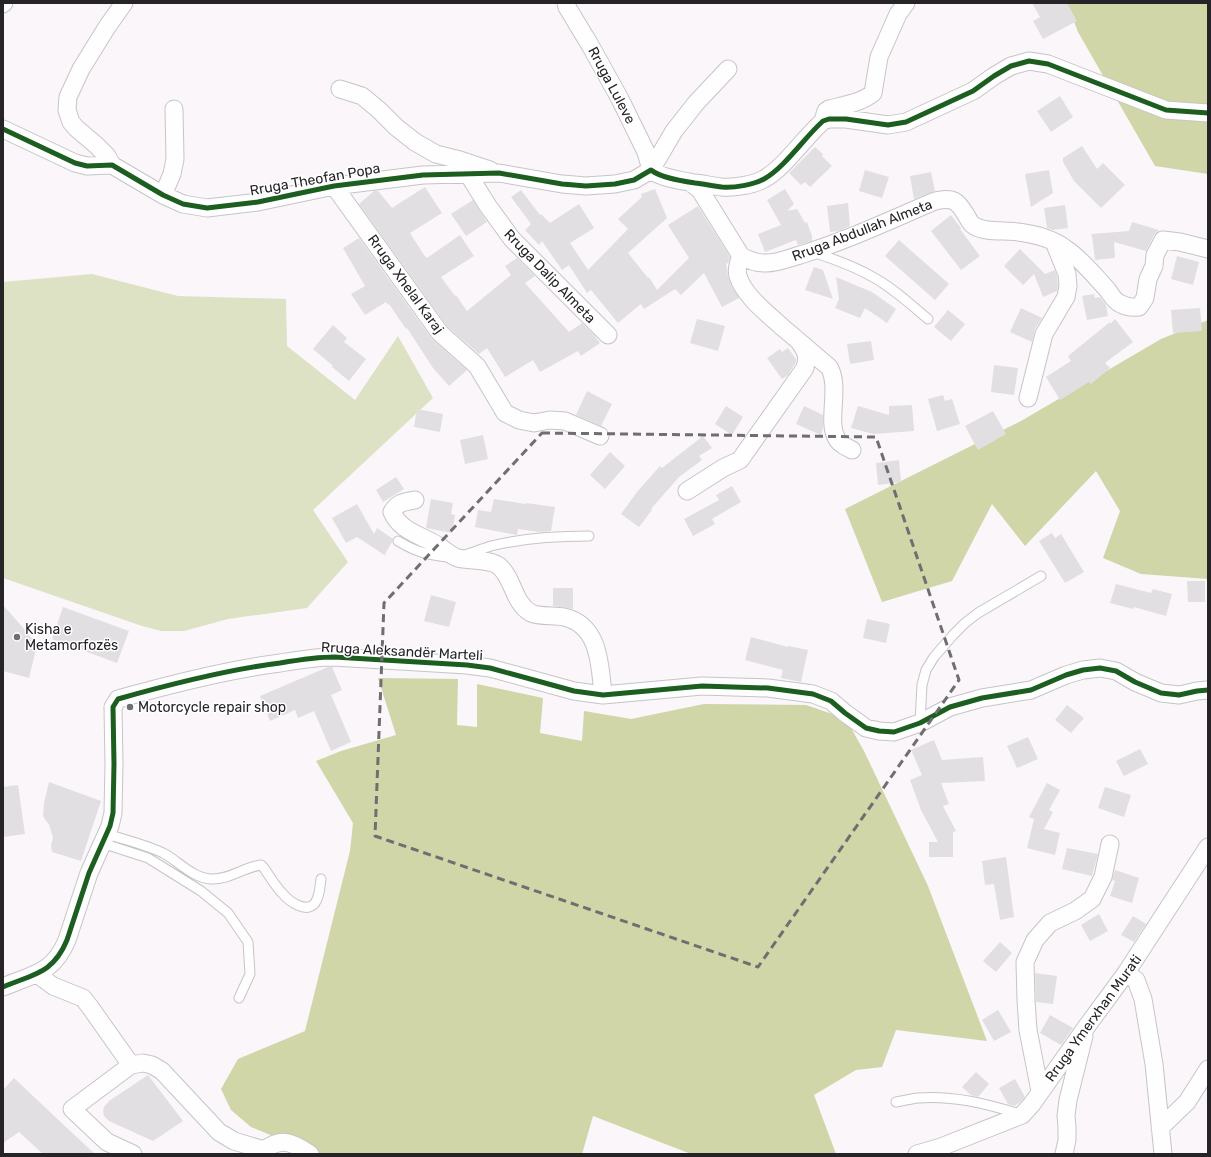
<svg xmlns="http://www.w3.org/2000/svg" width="1211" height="1157" viewBox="0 0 1211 1157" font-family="Rubik,sans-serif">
  <rect width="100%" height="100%" fill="#faf6fa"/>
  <path fill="#dee2c5" d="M 92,274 L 178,296 L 286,299 L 287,346 L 355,400 L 398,336 L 433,398 L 313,510 L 348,562 L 307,608 L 228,619 L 184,631 L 161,631 L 142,626 L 3,578 L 3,282 Z"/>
  <path fill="#d0d6a7" d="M 1067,3 L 1208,3 L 1208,174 L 1155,166 L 1078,32 Z
    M 1208,320 L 1208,579 L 1141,574 L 1103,558 L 1120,511 L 1096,471 L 1025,546 L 992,504 L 952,581 L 882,602 L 845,509 L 1021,421 L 1161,339 Z
    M 378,678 L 458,679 L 457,725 L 477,727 L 477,684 L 543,698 L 540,733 L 582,741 L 584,711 L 631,719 L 704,704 L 806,705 L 838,716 L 847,721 L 864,751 L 928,886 L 987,1041 L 896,1030 L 882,1067 L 856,1070 L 814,1095 L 836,1154 L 691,1154 L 593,1116 L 582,1154 L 317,1154 L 251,1127 L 231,1110 L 221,1089 L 238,1059 L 305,1031 L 350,851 L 353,823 L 316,761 L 341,751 L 396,735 Z"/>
  <path fill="#e2dfe2" d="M 1032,3 L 1067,3 L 1077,21 L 1043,39 L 1033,21 L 1040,17 Z
    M 1060,96 L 1073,117 L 1051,132 L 1037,111 Z
    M 1082,146 L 1097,169 L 1103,163 L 1125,185 L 1101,208 L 1074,181 L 1063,162 L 1063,158 Z
    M 815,147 L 823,154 L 822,156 L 832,166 L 810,187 L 805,182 L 801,185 L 789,173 Z
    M 865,170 L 889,177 L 882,198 L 859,191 Z
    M 1049,170 L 1053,193 L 1031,207 L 1025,174 Z
    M 931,172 L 935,191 L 914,199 L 910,176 Z
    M 425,187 L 442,213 L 410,233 L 424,255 L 427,258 L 460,235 L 474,256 L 441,277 L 455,296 L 456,295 L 467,311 L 511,275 L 505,266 L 517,258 L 535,276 L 525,283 L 569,332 L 582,323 L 594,335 L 600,343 L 581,356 L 578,351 L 540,372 L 533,360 L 505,377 L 487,348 L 479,354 L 447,326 L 359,204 L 374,191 L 378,191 L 392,208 Z
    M 655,189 L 667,218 L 628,253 L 648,278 L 649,277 L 657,290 L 689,258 L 668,225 L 698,206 L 730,257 L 728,263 L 726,264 L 727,268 L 728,276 L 732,287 L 739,298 L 722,307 L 704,273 L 681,295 L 675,289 L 644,309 L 641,304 L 618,323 L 591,290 L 587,293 L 569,265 L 562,270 L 542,241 L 539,245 L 525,230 L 531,224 L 511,197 L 521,190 L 540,215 L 541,214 L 550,223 L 579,204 L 594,228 L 570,243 L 588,270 L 628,229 L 618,219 L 642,197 L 641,194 Z
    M 785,189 L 794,204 L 787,211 L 797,209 L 805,223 L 807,222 L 812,236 L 812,241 L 798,245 L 796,240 L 765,252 L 758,234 L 781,225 L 767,200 Z
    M 473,200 L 487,222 L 466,236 L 451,214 Z
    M 848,203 L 850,226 L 839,231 L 830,232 L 827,206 Z
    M 1065,205 L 1068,228 L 1053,230 L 1047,228 L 1044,208 Z
    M 951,215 L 961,228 L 960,229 L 980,256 L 961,270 L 931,231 Z
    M 1132,222 L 1159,230 L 1154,235 L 1146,251 L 1114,242 L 1115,258 L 1095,260 L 1092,236 L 1091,234 L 1129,231 Z
    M 359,238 L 432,339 L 467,370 L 449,386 L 433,368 L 407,328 L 406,329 L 389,304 L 388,305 L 386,302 L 365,315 L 351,294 L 365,286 L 343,248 Z
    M 899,240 L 949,284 L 935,300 L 885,256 Z
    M 1020,249 L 1045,274 L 1055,270 L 1057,276 L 1058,286 L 1057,291 L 1043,297 L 1034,274 L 1023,285 L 1004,266 Z
    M 1177,256 L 1199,262 L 1193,285 L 1171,279 Z
    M 814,267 L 823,270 L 833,299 L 805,290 Z
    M 836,277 L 872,292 L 896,309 L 887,323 L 865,308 L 860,318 L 835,308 L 839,299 Z
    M 1094,294 L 1095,298 L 1100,297 L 1106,305 L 1108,316 L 1087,320 L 1082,296 Z
    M 1021,308 L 1042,318 L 1035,329 L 1032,342 L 1010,332 Z
    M 1200,308 L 1202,331 L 1173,333 L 1171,310 Z
    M 948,310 L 965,324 L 951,341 L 934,327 Z
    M 697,319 L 725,326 L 718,351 L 690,343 Z
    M 1115,319 L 1133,342 L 1105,363 L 1110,368 L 1091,384 L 1089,382 L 1060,400 L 1046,377 L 1071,361 L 1068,356 L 1110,322 L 1110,324 Z
    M 333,325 L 347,338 L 344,342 L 366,359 L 349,381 L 332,367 L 333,366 L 313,349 Z
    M 871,341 L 874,360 L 850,364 L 847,344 Z
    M 788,348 L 796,359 L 796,362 L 788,375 L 782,379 L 767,358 L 780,349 L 782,352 Z
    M 994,365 L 1018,368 L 1014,395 L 991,392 Z
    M 587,391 L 612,404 L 601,426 L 576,415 Z
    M 943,395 L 945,401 L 952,399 L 960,424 L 937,431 L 928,399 Z
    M 912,405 L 914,431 L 873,434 L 851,428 L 858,406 L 889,415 L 889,406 Z
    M 726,406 L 743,417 L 732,435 L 715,424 Z
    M 804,406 L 823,415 L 823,428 L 821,435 L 796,424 Z
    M 417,409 L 443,414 L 440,432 L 414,427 Z
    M 993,411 L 1006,434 L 978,450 L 965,426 Z
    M 483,435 L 488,459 L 465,464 L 460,440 Z
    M 703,436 L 712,448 L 699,456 L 702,460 L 679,477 L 651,509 L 652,510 L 639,527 L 621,514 L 637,492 L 660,466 L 662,468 Z
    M 610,452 L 625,466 L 605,489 L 590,475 Z
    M 899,460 L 901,482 L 878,485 L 876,463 Z
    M 396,477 L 404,489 L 383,502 L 376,490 Z
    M 732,486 L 741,502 L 712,519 L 715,524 L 693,536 L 684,519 L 719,500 L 716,495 Z
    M 431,499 L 453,503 L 451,514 L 455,515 L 452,533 L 426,528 Z
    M 494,499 L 526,504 L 526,503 L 555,507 L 551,531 L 539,532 L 518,529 L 517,535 L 475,527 L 478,510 L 491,512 Z
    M 357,504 L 374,534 L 377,528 L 393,539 L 392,542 L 385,554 L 386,556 L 357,537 L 346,543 L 332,518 Z
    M 1052,533 L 1055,538 L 1061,534 L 1084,572 L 1065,583 L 1039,541 Z
    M 1187,581 L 1205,581 L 1205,602 L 1188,602 Z
    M 1116,584 L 1151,593 L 1153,589 L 1172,594 L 1166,616 L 1134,607 L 1133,609 L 1110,603 Z
    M 553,588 L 573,588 L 573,609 L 553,606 Z
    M 431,595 L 456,602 L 449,627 L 424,621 Z
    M 3,605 L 25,630 L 37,645 L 29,678 L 3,671 Z
    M 63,607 L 129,631 L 117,663 L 52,639 Z
    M 867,619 L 890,624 L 886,643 L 863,638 Z
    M 751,637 L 788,647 L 788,646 L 808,650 L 801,682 L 781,678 L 783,670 L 745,660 Z
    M 328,667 L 332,667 L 342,690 L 331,695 L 351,742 L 331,751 L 314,711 L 298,718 L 295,710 L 270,721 L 260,696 Z
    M 1067,705 L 1084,718 L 1071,733 L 1055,720 Z
    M 1028,737 L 1038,759 L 1017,768 L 1007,746 Z
    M 934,740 L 942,760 L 983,757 L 985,781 L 941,783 L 949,804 L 943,806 L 956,831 L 953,832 L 953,857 L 929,857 L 929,842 L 938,842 L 921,810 L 910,780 L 922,775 L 911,750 Z
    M 1140,749 L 1148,764 L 1124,776 L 1116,761 Z
    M 49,782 L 101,801 L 81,861 L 52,852 L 51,845 L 53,838 L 49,824 L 46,821 L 43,816 L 44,803 Z
    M 1047,783 L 1060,790 L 1049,810 L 1053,812 L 1044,829 L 1060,833 L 1055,855 L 1027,848 L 1034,819 L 1029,817 Z
    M 18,785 L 25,834 L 3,837 L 3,787 Z
    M 1105,787 L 1131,795 L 1124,817 L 1098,808 Z
    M 1067,848 L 1098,854 L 1092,876 L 1062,869 Z
    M 1006,857 L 1014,917 L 1000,920 L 994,884 L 985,885 L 982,861 Z
    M 1115,870 L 1139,878 L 1132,903 L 1110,896 L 1115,881 L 1112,880 Z
    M 1099,914 L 1108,931 L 1090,941 L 1081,925 Z
    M 1133,916 L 1146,924 L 1134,942 L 1121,935 Z
    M 1000,942 L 1012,953 L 996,972 L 983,961 Z
    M 1035,973 L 1057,976 L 1053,1004 L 1036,1002 Z
    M 998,1010 L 1011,1032 L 994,1041 L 982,1020 Z
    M 1050,1015 L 1073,1028 L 1061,1045 L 1040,1033 Z
    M 976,1072 L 989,1084 L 978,1097 L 971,1095 L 962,1087 Z
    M 148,1075 L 183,1121 L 153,1141 L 109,1121 L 104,1116 L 103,1111 L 104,1107 L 109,1101 Z
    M 14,1078 L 68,1129 L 95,1154 L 43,1154 L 19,1132 L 3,1143 L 3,1090 Z
    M 1015,1079 L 1025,1097 L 1019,1103 L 1014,1106 L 1008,1104 L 999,1088 Z"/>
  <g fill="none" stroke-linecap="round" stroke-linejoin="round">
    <defs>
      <path id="lane" d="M 813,252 C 833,259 852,265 871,276 C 892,287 910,304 928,319
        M 398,541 C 416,552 428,555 449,557
        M 465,555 C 474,552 482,549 491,546 C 523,538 556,536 589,536
        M 920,723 L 922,685 L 926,670 L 934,657 L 953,635 L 965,623 L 978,613 L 1041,576
        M 107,834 C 125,840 148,845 165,854 C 179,862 193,878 211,879 C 229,880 244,867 261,865 L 264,868 C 270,877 276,887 283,894 C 289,901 306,914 315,903 C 320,896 320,886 321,879
        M 102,843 L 148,858 L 201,891 L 228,913 L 248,942 L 250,974 L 239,998
        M 896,1102 C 903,1101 910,1099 918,1098 C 953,1095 987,1104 1020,1114"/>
      <path id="street" d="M 566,3 L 567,7 L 590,45 L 620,99 L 646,152 L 651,170
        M 3,4 L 4,3
        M 340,89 L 362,96 L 379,110 L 396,127 L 415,142 L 436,154 L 460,160 L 490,170
        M 823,121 L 826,111 L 829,109 C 844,105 861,103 873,93 L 879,57 L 898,14 L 906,3
        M 3,129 L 75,163 L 87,166 L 112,165 L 163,195 L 183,204 L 207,208 L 258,202 L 334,186 L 423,175 L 499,173 L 562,184 L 586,186 L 615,184 L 634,180 L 651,170 C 661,178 682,181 695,183 C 704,184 713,186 722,187 C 734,188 753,185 764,179 C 785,167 804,138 823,121 L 829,119 L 846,119 L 888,125 L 906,122 L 973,91 L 994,76 L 1011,66 L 1029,61 L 1048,64 L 1166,110 L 1208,113
        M 112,165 L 107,156 L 96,145 L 76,128 L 71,122 L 67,110 L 68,97 L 81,69 L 107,27 L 124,3
        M 651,170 L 674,131 L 696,103 L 728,69
        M 468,174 L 488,206 L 512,239 L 608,335
        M 690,182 L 700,190 L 741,256 C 738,263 736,269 738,276 C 744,296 768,314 782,327 C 798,340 813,354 829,367 C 841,387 826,422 837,439 C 840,445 847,447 852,450
        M 334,186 L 440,333 L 477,366 L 505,413 L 519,420 L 534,423 L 550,420 L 565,421 L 600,436
        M 163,195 L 172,174 L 175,159 L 174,109
        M 741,256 C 748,260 755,263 764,263 C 776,264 789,258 800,255 C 846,241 890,220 935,201 C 953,197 957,200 966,215 C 968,218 970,223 973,225 C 983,233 1006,230 1018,232 C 1034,234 1053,239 1066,249 C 1081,259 1093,274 1105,287 C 1110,292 1113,300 1119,303 C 1126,307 1132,308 1139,307 L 1145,298 L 1148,279 L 1154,266 L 1155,255 L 1163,240 L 1180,242 L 1208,249
        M 1028,398 L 1044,334 L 1066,297 L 1068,286 L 1067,274 L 1054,242
        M 687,491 L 723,468 L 740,460 L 805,368 C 808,356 807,353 800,343
        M 415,500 C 404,502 398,502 392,512 C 400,531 421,535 437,545 C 444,549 451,556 458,558 C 469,561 490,559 499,566 C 514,579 513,603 531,613 C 539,617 555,615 564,617 C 600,625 600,666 603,695
        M 1126,973 L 1136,980 L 1143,999 L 1154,1064 L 1163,1154
        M 37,974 L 53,986 L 83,998 L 90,1007 L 131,1065
        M 3,987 C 33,974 53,974 67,940 L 89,873 L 110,826 L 113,813 L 114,764 L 113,707 L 118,699 C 171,684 225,670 280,663 C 298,660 316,657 334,657 L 467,665 L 490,668 L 574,691 L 603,695 L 702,686 L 768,688 L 813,694 L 831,701 L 845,713 L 866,728 L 879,731 L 894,732 L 920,723 L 950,707 L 982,698 L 1031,690 L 1066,675 L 1083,670 L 1100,668 L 1116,671 L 1135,682 L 1161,693 L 1179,695 L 1197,691 L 1208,690
        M 1040,1091 L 1028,1030 L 1026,1000 L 1025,962 L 1035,940 L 1050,923 L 1075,911 L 1092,899 L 1103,877 L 1110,844
        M 1160,1128 L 1187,1102 L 1208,1069
        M 133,1154 L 107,1142 L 72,1109 L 131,1065 L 143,1063 L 152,1065 L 162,1071 L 219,1132 L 234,1141 L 264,1150 C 282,1137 292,1142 310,1154
        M 917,1154 L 941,1147 L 1022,1115 L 1032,1104 L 1087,1026 L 1126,973 L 1208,847
        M 1064,1154 L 1067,1140 L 1067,1127 L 1066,1116 L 1068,1100 L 1084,1036"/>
    </defs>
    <use href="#lane" stroke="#c7c4c7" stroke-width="11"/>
    <use href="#street" stroke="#c7c4c7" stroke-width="19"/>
    <use href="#lane" stroke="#fefefe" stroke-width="9"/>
    <use href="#street" stroke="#fefefe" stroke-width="17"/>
    <defs>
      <path id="cycleway" d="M 3,129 L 75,163 L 87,166 L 112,165 L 163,195 L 183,204 L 207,208 L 258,202 L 334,186 L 423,175 L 499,173 L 562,184 L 586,186 L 615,184 L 634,180 L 651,170 C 661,178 682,181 695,183 C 704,184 713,186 722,187 C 734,188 753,185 764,179 C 785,167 804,138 823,121 L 829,119 L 846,119 L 888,125 L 906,122 L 973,91 L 994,76 L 1011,66 L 1029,61 L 1048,64 L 1166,110 L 1208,113
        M 3,987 C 33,974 53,974 67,940 L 89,873 L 110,826 L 113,813 L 114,764 L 113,707 L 118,699 C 171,684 225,670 280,663 C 298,660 316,657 334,657 L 467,665 L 490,668 L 574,691 L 603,695 L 702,686 L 768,688 L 813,694 L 831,701 L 845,713 L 866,728 L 879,731 L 894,732 L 920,723 L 950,707 L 982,698 L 1031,690 L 1066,675 L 1083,670 L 1100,668 L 1116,671 L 1135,682 L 1161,693 L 1179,695 L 1197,691 L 1208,690"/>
    </defs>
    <use href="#cycleway" stroke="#fff" stroke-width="8"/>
    <use href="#cycleway" stroke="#1b5e20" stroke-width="5"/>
  </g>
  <path fill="none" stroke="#706e71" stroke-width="3" stroke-dasharray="8 5" stroke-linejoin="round" d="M 542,433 L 876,437 L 959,680 L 758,967 L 375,836 L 384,603 Z"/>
  <g fill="#706e71" stroke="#fff" stroke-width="1.5">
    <circle cx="17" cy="637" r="4"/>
    <circle cx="130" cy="707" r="4"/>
  </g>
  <g text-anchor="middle" stroke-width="3" stroke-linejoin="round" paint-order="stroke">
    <g font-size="14" fill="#262427" stroke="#fff">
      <text transform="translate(612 85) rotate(62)" y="5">Rruga Luleve</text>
      <text transform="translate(315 179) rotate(-10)" y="5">Rruga Theofan Popa</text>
      <text transform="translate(862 230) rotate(-21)" y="5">Rruga Abdullah Almeta</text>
      <text transform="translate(550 276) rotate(46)" y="5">Rruga Dalip Almeta</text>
      <text transform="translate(406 284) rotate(54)" y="5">Rruga Xhelal Karaj</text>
      <text transform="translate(402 651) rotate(3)" y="5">Rruga Aleksandër Marteli</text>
      <text transform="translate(1093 1018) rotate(-54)" y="5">Rruga Ymerxhan Murati</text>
    </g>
    <g font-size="14" fill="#262427" stroke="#fff" text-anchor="start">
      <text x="25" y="634">Kisha e<tspan x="25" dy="16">Metamorfozës</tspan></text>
      <text x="138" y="712">Motorcycle repair shop</text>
    </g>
  </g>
  <rect width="1211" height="1157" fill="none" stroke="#262427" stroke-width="8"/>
</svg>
